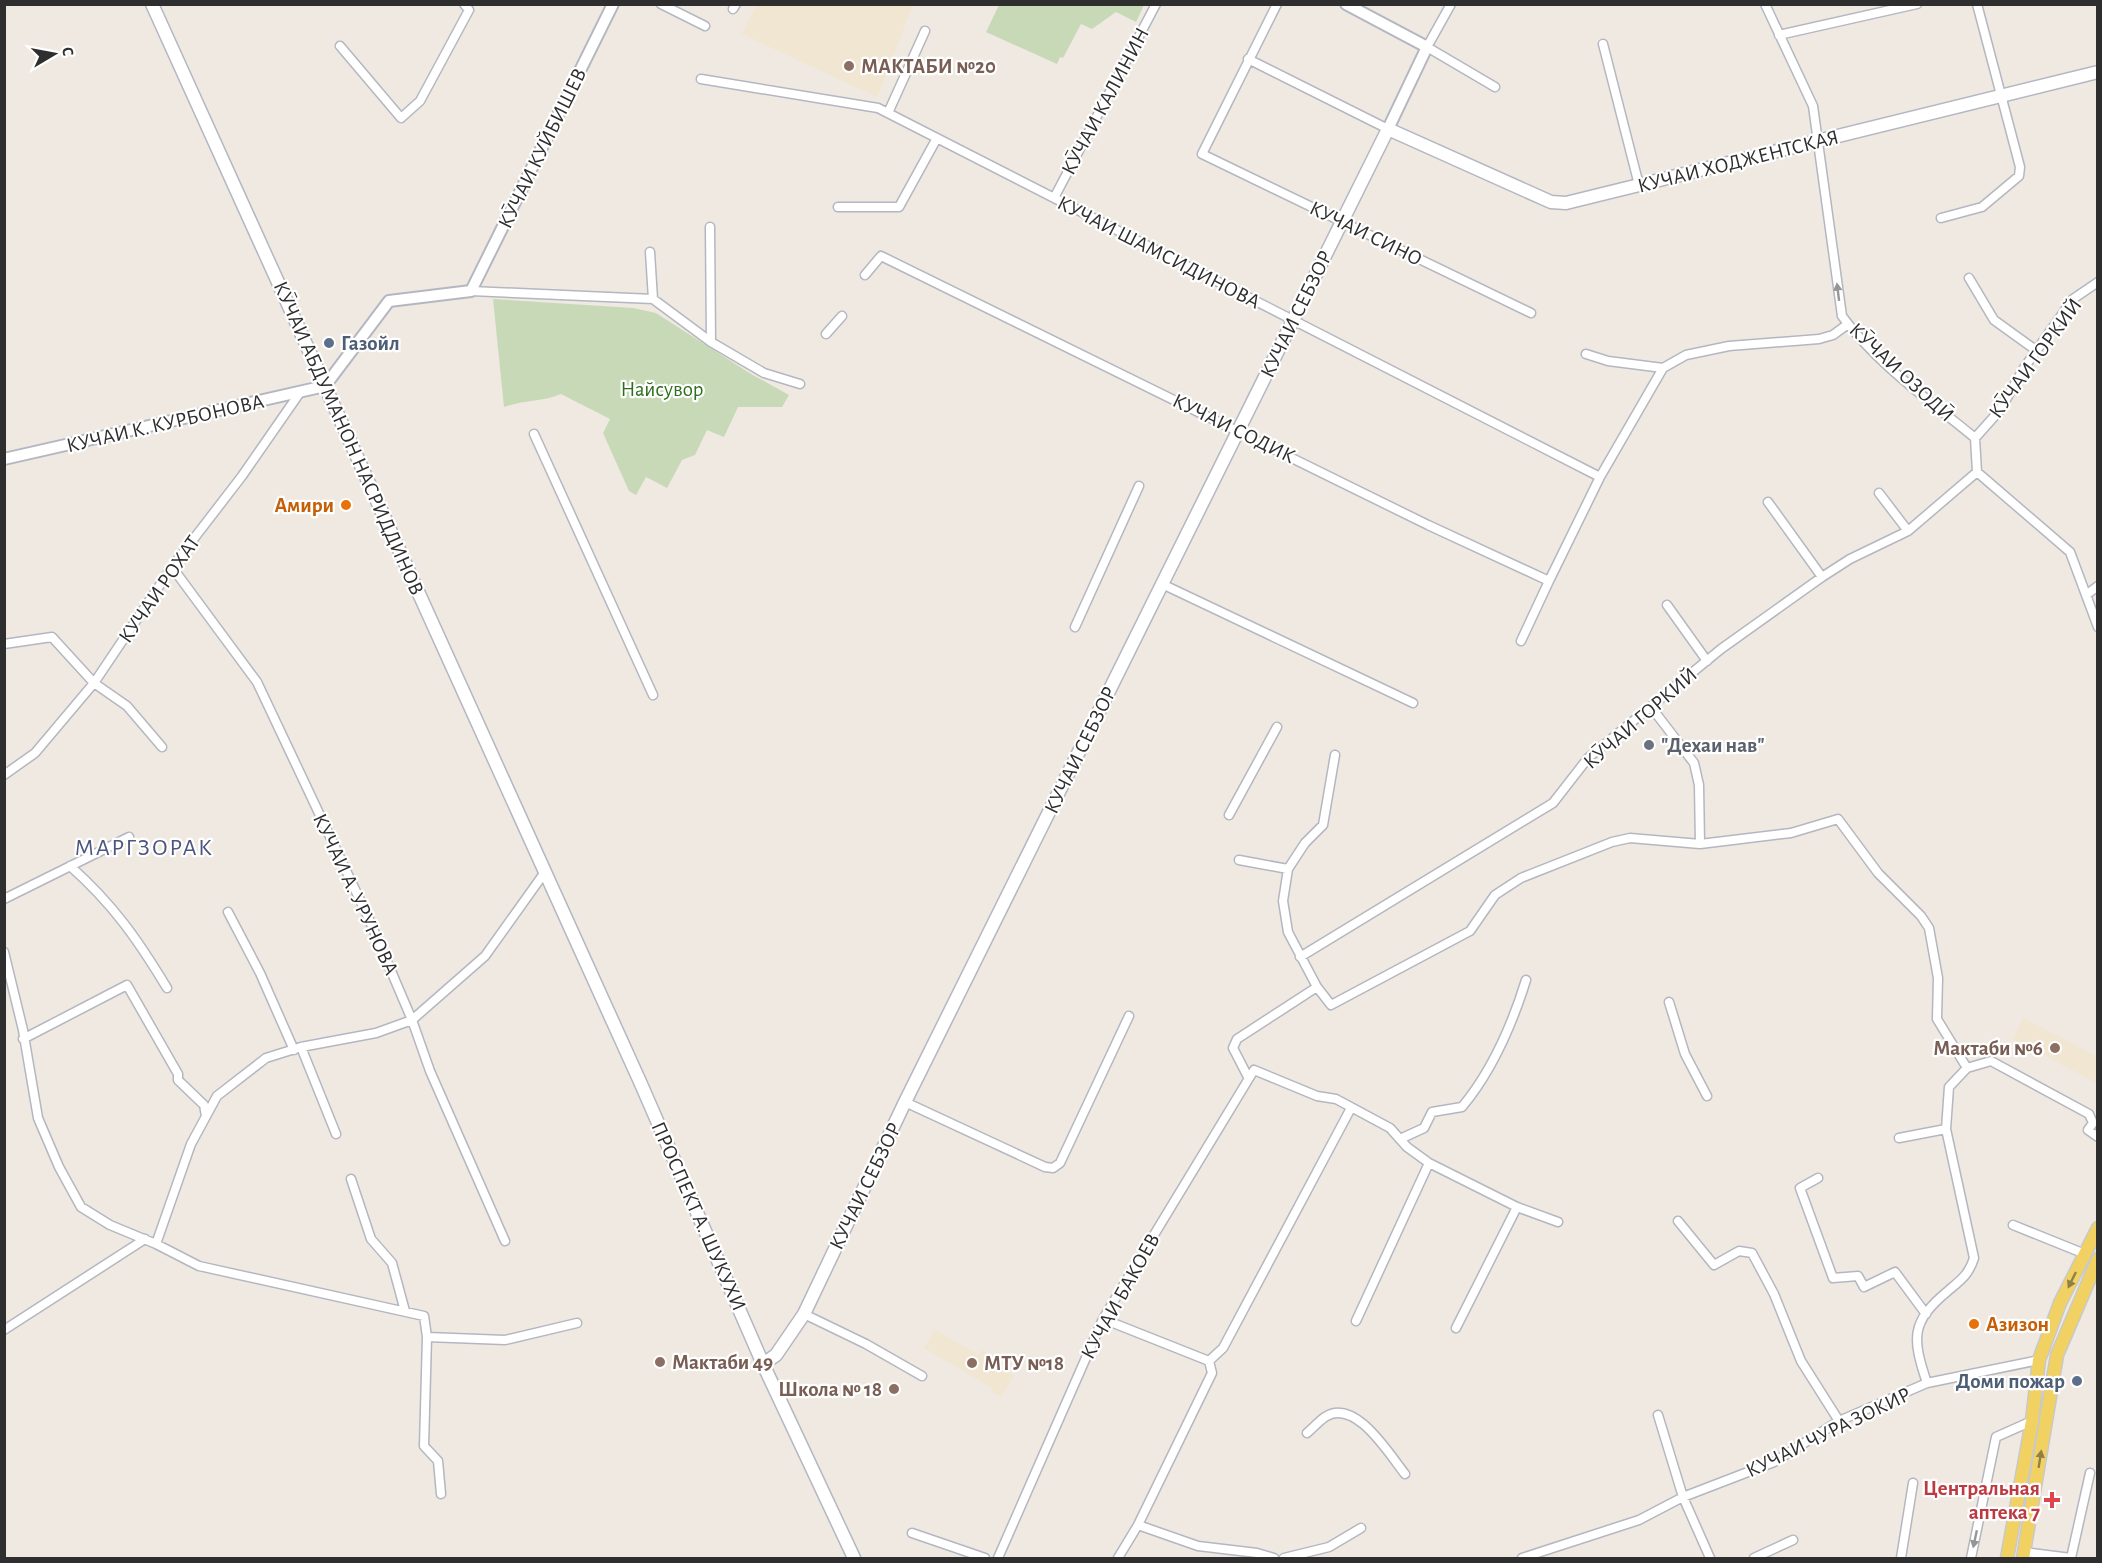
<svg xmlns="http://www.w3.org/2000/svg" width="2102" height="1563" viewBox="0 0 2102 1563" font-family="'Alegreya Sans',sans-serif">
  <rect width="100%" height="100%" fill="#efe9e1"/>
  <path fill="#f0e6d1" d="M 756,5 L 756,4 L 913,5 L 877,97 L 742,34 Z
    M 2023,1018 L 2097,1056 L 2097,1083 L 2013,1039 Z
    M 935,1330 L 979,1355 L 982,1350 L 996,1359 L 992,1367 L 1014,1375 L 1001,1397 L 991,1391 L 992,1388 L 924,1348 Z"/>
  <path fill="#c8d9b8" d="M 999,5 L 999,4 L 1144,5 L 1136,22 L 1116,12 L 1092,29 L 1081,24 L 1063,58 L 1060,57 L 1057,64 L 986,32 Z
    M 493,299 L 633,308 L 656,313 L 751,374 L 789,395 L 782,407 L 738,407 L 724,437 L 707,430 L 695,455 L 682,460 L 667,488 L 646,477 L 636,495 L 629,491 L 603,433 L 610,419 L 561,394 C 542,402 523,400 504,407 Z"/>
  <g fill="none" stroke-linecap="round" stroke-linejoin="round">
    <defs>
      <path id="minor" d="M 661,4 L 705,26
        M 1277,4 L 1202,154 L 1531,313
        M 1451,4 L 1427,47 L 1495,87
        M 1765,4 L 1813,106 L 1842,316 C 1877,364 1929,400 1975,438 L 1977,472 L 2070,552 L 2098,627
        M 733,9 L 736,4
        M 1779,35 L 1917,4
        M 1603,44 L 1639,185
        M 340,46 L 401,118 L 420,101 L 469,10 L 464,4
        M 1248,59 L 1388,129
        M 701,79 L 878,108 L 1600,477
        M 888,113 L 925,31
        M 1054,198 L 1156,4
        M 838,207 L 899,207 L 937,138
        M 1941,218 L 1982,207 L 2019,176 L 2020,167 L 1977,4
        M 710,227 L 711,342
        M 650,252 L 653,299
        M 865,275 L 881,256 L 1428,525 L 1549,581 L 1521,641
        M 1969,278 L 1994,320 L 2037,351
        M 471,291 L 653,299 L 711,342 L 764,373 L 800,384
        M 826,334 L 842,316
        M 1586,354 L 1608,361 L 1663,368
        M 534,434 L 653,695
        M 1975,438 L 2000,410 L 2024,368 L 2073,299 L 2098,282
        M 1879,493 L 1908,531
        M 1768,502 L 1822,577
        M 172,567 L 257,682 L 368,917 L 412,1020 L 430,1071 L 505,1241
        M 1549,581 L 1600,477 L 1663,368 L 1686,355 L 1729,346 L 1819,339 L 1833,335 L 1848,324
        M 1162,584 L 1413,703
        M 2086,595 L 2098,586
        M 1667,605 L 1707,661
        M 1075,627 L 1139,486
        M 4,644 L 52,637 L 94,683 L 127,706 L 162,747
        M 1651,707 L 1694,763 L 1699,785 L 1700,844
        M 4,775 L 35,753 L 94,683 L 172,567 L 242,476 L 301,391
        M 1229,815 L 1277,727
        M 1239,860 L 1288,869
        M 70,866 C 113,904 138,940 167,988
        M 4,899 L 129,837
        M 228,912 L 260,973 L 294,1050
        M 4,952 L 23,1030 L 38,1118 L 59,1167 L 81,1207 L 110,1225 L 156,1244 L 199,1266 L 424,1316 L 427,1337 L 424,1446 L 438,1461 L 441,1494
        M 1300,957 L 1553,803 L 1588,758 L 1721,649 L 1822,577 L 1850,559 L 1908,531 L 1977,472
        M 1317,987 L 1331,1005 L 1470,931 L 1495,895 L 1521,878 L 1612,842 L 1630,838 L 1700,844 L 1791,833 L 1838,819 L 1878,873 L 1921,916 L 1929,928 L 1938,978 L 1937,1019 L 1967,1068 L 1991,1061 L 2089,1114 L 2093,1123 L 2088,1130 L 2098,1137
        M 1669,1002 L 1685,1054 L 1707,1096
        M 23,1039 L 127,985 L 178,1074 L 178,1080 L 204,1105 L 206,1116
        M 301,1047 L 336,1134
        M 1248,1077 L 1233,1048 L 1237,1039 L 1317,987 L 1288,932 L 1283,901 L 1288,869 L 1305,843 L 1323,825 L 1335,755
        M 905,1102 L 1045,1167 L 1053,1168 L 1060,1163 L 1129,1016
        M 1899,1138 L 1946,1129
        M 1400,1139 L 1424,1128 L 1432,1112 L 1462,1107 C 1492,1071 1512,1025 1526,980
        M 1818,1178 L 1800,1188 L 1833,1278 L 1858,1276 L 1864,1287 L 1895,1272 L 1926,1314
        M 351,1179 L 371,1239 L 392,1263 L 405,1311
        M 1678,1221 L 1714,1265 L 1739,1251 L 1752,1253 L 1774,1294 L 1801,1361 L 1839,1421
        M 2013,1225 L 2085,1254
        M 156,1244 L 191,1144 L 217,1096 L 266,1058 L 301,1047 L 376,1033 L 412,1020 L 485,956 L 545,872
        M 804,1314 L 866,1344 L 922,1376
        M 1103,1319 L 1209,1361
        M 1356,1321 L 1429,1163
        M 1456,1328 L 1517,1207
        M 4,1330 L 145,1239
        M 427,1337 L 505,1340 L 577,1323
        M 1927,1383 C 1912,1338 1910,1322 1949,1290 C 1962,1279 1969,1274 1974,1258 L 1946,1129 L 1949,1087 L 1967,1068
        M 1658,1415 L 1683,1497 L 1710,1558
        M 1307,1433 C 1313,1428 1318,1422 1325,1417 C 1355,1397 1389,1454 1405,1474
        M 1138,1525 L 1198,1546 L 1257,1553 L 1274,1558
        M 912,1533 L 985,1558
        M 2024,1552 L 2071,1558 L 2090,1473
        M 998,1558 L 1103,1319 L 1254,1070 L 1317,1096 L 1336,1099 L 1390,1128 L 1407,1147 L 1429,1163 L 1517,1207 L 1558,1222
        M 1118,1558 L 1138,1525 L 1212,1373 L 1209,1361 L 1223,1348 L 1351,1108
        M 1284,1558 L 1329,1547 L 1361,1528
        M 1522,1558 L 1639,1520 L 1683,1497 L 1774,1462 L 1839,1421 L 1927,1383 L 2039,1360
        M 1754,1558 L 1793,1540
        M 1901,1558 L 1913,1483
        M 1971,1558 L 1996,1437 L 2032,1421"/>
      <path id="tertiary" d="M 1346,4 L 1427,47 L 1388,129
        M 4,459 L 325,386 L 389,301 L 471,291 L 613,4"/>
      <path id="secondary" d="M 152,4 L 641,1084 L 763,1364 L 854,1558
        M 763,1364 L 776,1355 L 804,1314 L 905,1102 L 1388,129 L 1551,202 L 1566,203 L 2098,72"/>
      <path id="primary" d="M 2007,1558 L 2032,1421 L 2039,1360 L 2060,1303 L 2098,1228
        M 2023,1558 L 2057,1355 L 2098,1259"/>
    </defs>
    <use href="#minor" stroke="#b4b7c1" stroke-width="11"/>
    <use href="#tertiary" stroke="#b4b7c1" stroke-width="14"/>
    <use href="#secondary" stroke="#b4b7c1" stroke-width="15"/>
    <use href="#primary" stroke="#c9c9c9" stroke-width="15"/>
    <use href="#minor" stroke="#fff" stroke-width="8"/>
    <use href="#tertiary" stroke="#fff" stroke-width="10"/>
    <use href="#secondary" stroke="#fff" stroke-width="12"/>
    <use href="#primary" stroke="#f2d163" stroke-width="12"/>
  </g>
  <defs><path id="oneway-solid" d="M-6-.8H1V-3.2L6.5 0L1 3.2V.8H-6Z" transform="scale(1.5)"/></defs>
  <g fill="#969696">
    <use href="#oneway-solid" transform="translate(1838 292) rotate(-97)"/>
    <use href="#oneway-solid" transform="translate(1975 1539) rotate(102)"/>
  </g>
  <g fill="#908048">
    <use href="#oneway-solid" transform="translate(2072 1280) rotate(116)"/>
    <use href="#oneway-solid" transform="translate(2040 1459) rotate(-81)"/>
  </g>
  <g fill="#8d6e63" stroke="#fff" stroke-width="2">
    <circle cx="849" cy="66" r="6"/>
    <circle cx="2055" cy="1048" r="6"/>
    <circle cx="660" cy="1362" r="6"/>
    <circle cx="972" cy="1363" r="6"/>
    <circle cx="894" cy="1389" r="6"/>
  </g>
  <g fill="#5c6f8a" stroke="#fff" stroke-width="2">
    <circle cx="329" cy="343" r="6"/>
    <circle cx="2077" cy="1381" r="6"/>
  </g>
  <g fill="#e8710a" stroke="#fff" stroke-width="2">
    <circle cx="346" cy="505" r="6"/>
    <circle cx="1974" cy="1324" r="6"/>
  </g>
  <circle fill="#6b7280" stroke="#fff" stroke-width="2" cx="1649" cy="745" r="6"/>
  <path fill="#e0444e" stroke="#fff" stroke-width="2" d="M2049 1491h6v6h6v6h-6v6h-6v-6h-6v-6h6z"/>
  <g text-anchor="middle" stroke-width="4.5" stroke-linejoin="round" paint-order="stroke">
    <g font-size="21" font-weight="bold" fill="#785e54" stroke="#fff" text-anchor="start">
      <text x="861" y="73">МАКТАБИ №20</text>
      <text x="2043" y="1055" text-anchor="end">Мактаби №6</text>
      <text x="672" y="1369">Мактаби 49</text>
      <text x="984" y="1370">МТУ №18</text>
      <text x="882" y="1396" text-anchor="end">Школа № 18</text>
    </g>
    <g font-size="21" fill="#2e2e2e" stroke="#fff">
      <text transform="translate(1105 101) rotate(-62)" y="7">КӮЧАИ КАЛИНИН</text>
      <text transform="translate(542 148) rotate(-64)" y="7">КӮЧАИ КУЙБИШЕВ</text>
      <text transform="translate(1738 161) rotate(-14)" y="7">КУЧАИ ХОДЖЕНТСКАЯ</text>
      <text transform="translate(1366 233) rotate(26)" y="7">КУЧАИ СИНО</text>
      <text transform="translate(1159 252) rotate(27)" y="7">КУЧАИ ШАМСИДИНОВА</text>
      <text transform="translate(1296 314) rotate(-64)" y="7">КУЧАИ СЕБЗОР</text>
      <text transform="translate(2035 358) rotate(-54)" y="7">КӮЧАИ ГОРКИЙ</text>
      <text transform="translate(1902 372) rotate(43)" y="7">КӮЧАИ ОЗОДӢ</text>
      <text transform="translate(165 423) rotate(-13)" y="7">КУЧАИ К. КУРБОНОВА</text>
      <text transform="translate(1234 428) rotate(26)" y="7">КУЧАИ СОДИК</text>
      <text transform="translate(349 438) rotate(66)" y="7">КӮЧАИ АБДУМАНОН НАСРИДДИНОВ</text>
      <text transform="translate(159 589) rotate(-55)" y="7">КУЧАИ РОХАТ</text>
      <text transform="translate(1640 718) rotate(-41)" y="7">КӮЧАИ ГОРКИЙ</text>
      <text transform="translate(1080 750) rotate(-64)" y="7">КУЧАИ СЕБЗОР</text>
      <text transform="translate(356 894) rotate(65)" y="7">КУЧАИ А. УРУНОВА</text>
      <text transform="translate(865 1186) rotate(-64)" y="7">КУЧАИ СЕБЗОР</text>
      <text transform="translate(699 1216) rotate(66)" y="7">ПРОСПЕКТ А. ШУКУХИ</text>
      <text transform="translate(1120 1296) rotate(-61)" y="7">КУЧАИ БАКОЕВ</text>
      <text transform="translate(1828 1432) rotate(-26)" y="7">КУЧАИ ЧУРА ЗОКИР</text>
    </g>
    <g font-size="21" font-weight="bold" fill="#4e5e75" stroke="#fff" text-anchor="start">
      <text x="341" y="350">Газойл</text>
      <text x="2065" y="1388" text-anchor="end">Доми пожар</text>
    </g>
    <g font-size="21" fill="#2c6e1b" stroke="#fff">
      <text x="662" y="396">Найсувор</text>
    </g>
    <g font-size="21" font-weight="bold" fill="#c56008" stroke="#fff" text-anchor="end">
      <text x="334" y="512">Амири</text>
      <text x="1986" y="1331" text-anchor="start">Азизон</text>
    </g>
    <g font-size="21" font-weight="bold" fill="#5b616d" stroke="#fff" text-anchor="start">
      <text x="1661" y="752">"Дехаи нав"</text>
    </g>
    <g font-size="21" font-weight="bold" fill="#be3a42" stroke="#fff" text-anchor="end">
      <text x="2040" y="1495">Центральная<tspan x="2040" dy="24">аптека 7</tspan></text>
    </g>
    <g font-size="24" letter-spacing="1.5" fill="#4d5680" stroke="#fff">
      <text x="144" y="855">МАРГЗОРАК</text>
    </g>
  </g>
  <rect width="2102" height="1563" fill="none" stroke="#2e2e2e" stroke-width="12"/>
  <g transform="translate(54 54) rotate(80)" stroke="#ffffff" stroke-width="4.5" paint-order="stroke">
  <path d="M0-4.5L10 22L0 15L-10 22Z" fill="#2e2e2e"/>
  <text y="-9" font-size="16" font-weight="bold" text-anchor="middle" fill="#2e2e2e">С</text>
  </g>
</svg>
